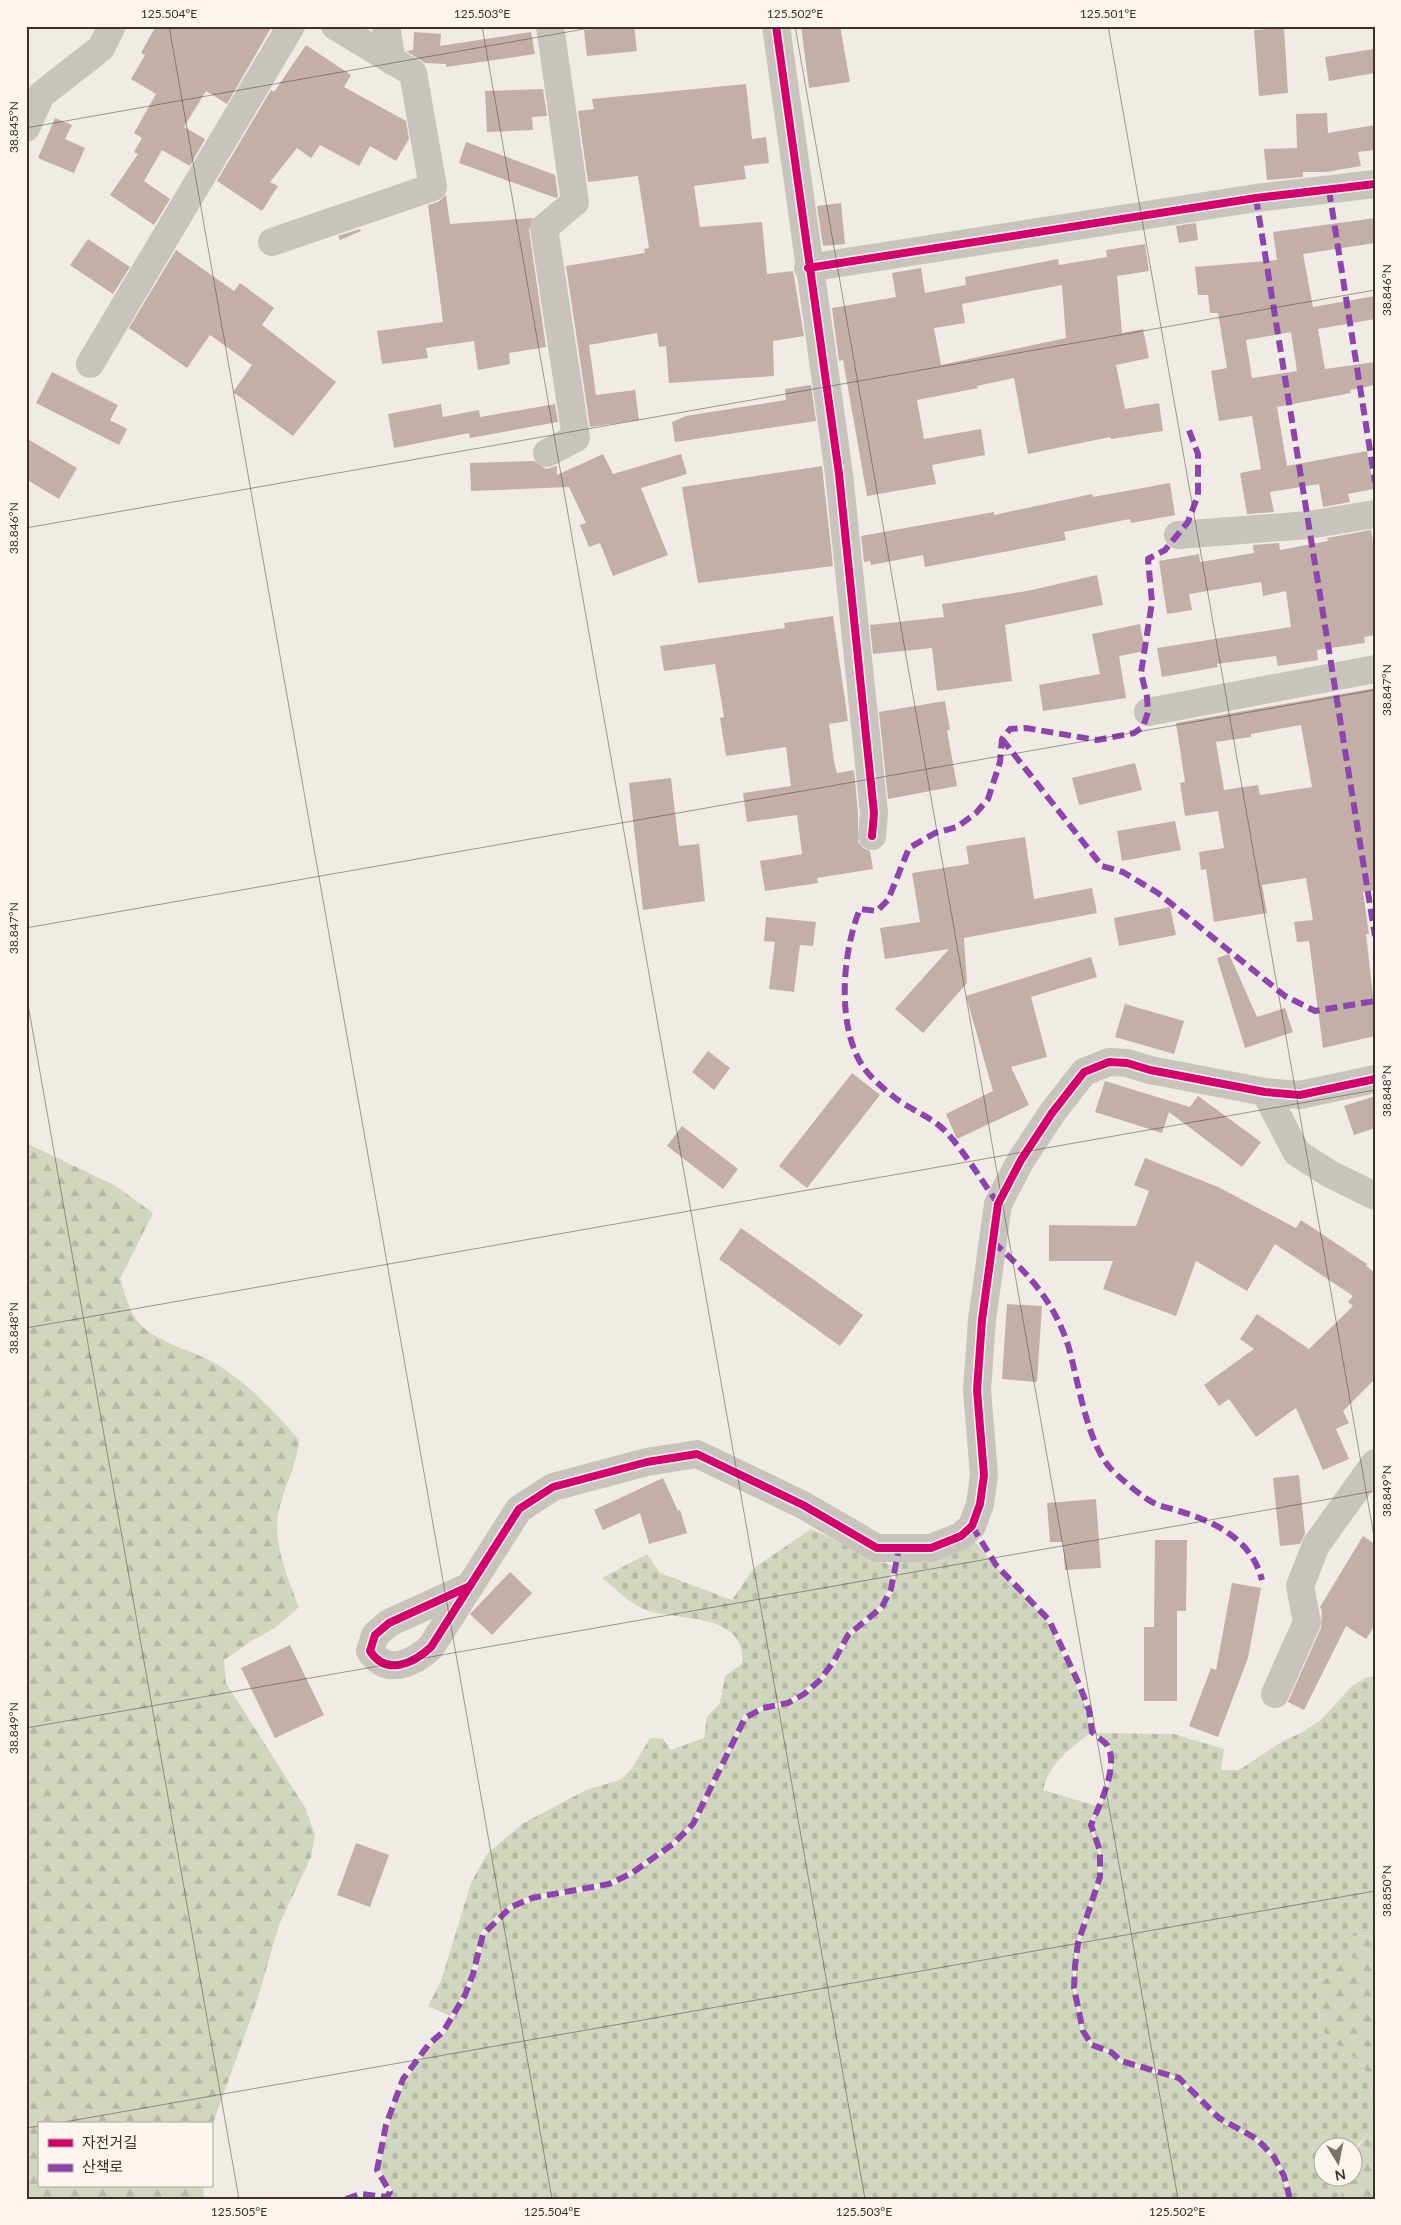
<svg xmlns="http://www.w3.org/2000/svg" width="1401" height="2225" viewBox="0 0 1401 2225" font-family="Lato,'Noto Sans KR',sans-serif">
  <defs>
    <pattern id="forest-firs" width="22" height="20" patternUnits="userSpaceOnUse" patternTransform="scale(1.25)"><rect width="22" height="20" fill="#d1d6bf"/><path d="M5 1l3.5 6h-7zM16 11l3.5 6h-7z" fill="#b4b8a4"/></pattern>
    <pattern id="cemetery-stones" width="16" height="16" patternUnits="userSpaceOnUse" patternTransform="scale(1.25)"><rect width="16" height="16" fill="#d1d6bf"/><path d="M2 7V4a2 2 0 0 1 4 0v3zM10 15v-3a2 2 0 0 1 4 0v3z" fill="#b4b8a4"/></pattern>
  </defs>
  <rect width="100%" height="100%" fill="#f0ebe5"/>
  <path fill="url(#forest-firs)" d="M 26,1143 L 116,1186 L 153,1213 L 120,1279 C 125,1293 129,1313 140,1324 C 161,1346 197,1350 221,1367 C 251,1387 276,1413 299,1440 C 297,1466 283,1488 278,1514 C 273,1544 288,1579 299,1607 L 275,1628 L 253,1640 L 224,1660 L 226,1683 L 306,1809 L 315,1835 L 311,1857 L 279,1925 L 257,2001 L 211,2129 L 211,2124 L 39,2124 L 39,2186 L 203,2186 L 204,2199 L 26,2199 Z
    M 1375,1935 L 1375,2100 C 1367,2087 1370,2074 1359,2062 C 1350,2052 1333,2047 1326,2036 C 1316,2022 1318,2003 1317,1987 L 1342,1964 L 1356,1958 L 1348,1936 Z
    M 1375,2126 L 1375,2199 L 1340,2199 L 1345,2178 L 1354,2178 C 1354,2151 1357,2146 1375,2126 Z"/>
  <path fill="url(#cemetery-stones)" d="M 811,1529 L 892,1566 L 889,1588 L 880,1605 L 846,1633 L 832,1660 L 819,1679 L 787,1701 L 762,1706 L 743,1716 L 691,1823 L 672,1843 L 630,1871 L 608,1882 L 531,1896 L 510,1905 L 495,1917 L 481,1932 L 471,1973 L 463,1994 L 450,2016 L 428,2006 L 441,1981 L 471,1883 L 487,1854 L 522,1824 L 586,1790 L 620,1780 L 631,1770 L 650,1738 L 663,1739 L 671,1750 L 704,1738 L 707,1717 L 720,1703 L 725,1676 L 742,1664 C 748,1612 677,1621 646,1610 C 631,1605 615,1588 602,1578 L 647,1554 L 660,1573 L 732,1600 L 754,1568 Z
    M 974,1540 L 995,1566 L 1047,1621 L 1087,1710 L 1090,1733 C 1069,1750 1049,1763 1043,1790 L 1097,1806 L 1089,1824 L 1098,1852 L 1098,1877 L 1076,1943 L 1073,1966 L 1073,1988 L 1081,2031 L 1091,2046 L 1110,2054 L 1120,2063 L 1177,2080 L 1217,2120 L 1255,2141 L 1272,2159 L 1282,2177 L 1288,2199 L 389,2199 L 393,2191 L 380,2170 L 382,2153 L 395,2103 L 406,2080 L 431,2046 L 445,2033 L 467,1996 L 476,1974 L 485,1935 L 512,1909 L 533,1901 L 610,1887 L 633,1875 L 675,1846 L 695,1826 L 746,1719 L 764,1710 L 789,1706 L 822,1682 L 837,1663 L 850,1637 L 884,1609 L 894,1589 L 897,1567 L 902,1556 Z
    M 1375,1676 L 1375,1935 L 1349,1936 L 1356,1958 L 1342,1964 L 1317,1987 L 1318,2017 L 1326,2036 L 1359,2062 L 1369,2077 L 1370,2091 L 1375,2100 L 1375,2126 L 1358,2144 L 1354,2155 L 1354,2148 L 1324,2148 L 1324,2178 L 1345,2178 L 1340,2199 L 1292,2199 L 1286,2176 L 1275,2156 L 1257,2138 L 1226,2123 L 1179,2077 L 1122,2060 L 1112,2051 L 1093,2044 L 1084,2030 L 1076,1988 L 1076,1966 L 1079,1944 L 1102,1878 L 1101,1851 L 1092,1825 C 1101,1803 1120,1770 1109,1746 C 1106,1741 1099,1737 1095,1733 L 1174,1734 L 1224,1749 L 1221,1770 L 1239,1770 L 1283,1741 L 1303,1732 L 1322,1719 L 1352,1686 L 1365,1678 Z"/>
  <path fill="#c3afa7" fill-rule="evenodd" d="M 156,26 L 272,26 L 227,104 L 206,91 L 184,127 L 205,139 L 190,166 L 162,150 L 144,181 L 170,199 L 154,225 L 110,195 L 138,154 L 134,152 L 142,138 L 134,133 L 156,94 L 131,79 L 145,55 L 141,53 Z
    M 620,26 L 634,26 L 637,51 L 587,56 L 584,30 Z
    M 801,26 L 840,26 L 850,82 L 809,88 Z
    M 1284,28 L 1288,93 L 1259,96 L 1254,30 Z
    M 414,32 L 441,34 L 440,46 L 531,32 L 535,54 L 446,67 L 446,64 L 425,63 L 406,51 L 413,50 Z
    M 306,45 L 351,75 L 344,87 L 406,121 L 409,139 L 396,161 L 370,146 L 359,166 L 320,145 L 311,158 L 297,148 L 270,182 L 278,186 L 262,211 L 217,181 L 271,90 L 274,92 Z
    M 1373,49 L 1375,73 L 1329,81 L 1325,57 Z
    M 746,84 L 752,139 L 766,137 L 769,163 L 744,166 L 746,179 L 694,186 L 700,227 L 762,222 L 767,274 L 793,271 L 804,336 L 773,341 L 774,376 L 669,383 L 666,346 L 659,347 L 657,333 L 589,345 L 596,395 L 635,390 L 639,420 L 590,427 L 566,266 L 645,253 L 644,249 L 649,248 L 638,176 L 588,182 L 578,111 L 594,109 L 592,99 Z
    M 543,89 L 547,116 L 532,117 L 533,130 L 487,132 L 485,91 Z
    M 1327,113 L 1328,133 L 1375,125 L 1375,150 L 1358,152 L 1361,166 L 1326,172 L 1303,172 L 1303,177 L 1267,180 L 1264,149 L 1297,148 L 1296,114 Z
    M 55,118 L 72,125 L 65,139 L 85,148 L 74,173 L 38,158 Z
    M 466,142 L 555,175 L 558,196 L 556,198 L 459,163 Z
    M 446,195 L 450,224 L 533,218 L 529,230 L 546,347 L 509,353 L 510,364 L 478,370 L 474,341 L 426,348 L 428,358 L 382,364 L 377,331 L 443,322 L 428,205 L 438,202 Z
    M 841,203 L 845,244 L 823,246 L 817,206 Z
    M 1375,218 L 1375,243 L 1303,254 L 1313,307 L 1375,296 L 1375,319 L 1318,329 L 1325,369 L 1375,362 L 1375,385 L 1350,390 L 1351,393 L 1277,407 L 1287,466 L 1367,451 L 1374,489 L 1348,494 L 1350,502 L 1323,507 L 1319,484 L 1270,492 L 1274,512 L 1247,514 L 1240,473 L 1261,469 L 1252,416 L 1219,421 L 1211,371 L 1227,368 L 1218,313 L 1210,313 L 1208,295 L 1198,295 L 1195,267 L 1277,260 L 1273,232 ZM 1291,332 L 1297,371 L 1252,378 L 1246,340 Z
    M 1196,223 L 1198,240 L 1179,243 L 1176,226 Z
    M 360,229 L 361,231 L 340,240 L 338,236 Z
    M 88,239 L 130,267 L 113,294 L 70,265 Z
    M 1145,244 L 1149,271 L 1117,276 L 1122,333 L 1143,329 L 1149,358 L 1116,365 L 1125,409 L 1159,403 L 1163,431 L 1111,439 L 1110,437 L 1028,454 L 1014,378 L 977,386 L 978,388 L 917,400 L 924,439 L 981,429 L 985,455 L 932,465 L 936,484 L 867,496 L 843,360 L 839,361 L 832,308 L 896,297 L 892,273 L 921,268 L 925,293 L 966,285 L 965,277 L 1058,259 L 1059,265 L 1107,257 L 1106,250 ZM 1062,285 L 1066,338 L 941,365 L 934,328 L 965,323 L 962,304 Z
    M 176,250 L 234,291 L 240,283 L 274,308 L 262,325 L 336,382 L 293,436 L 233,392 L 252,365 L 210,335 L 187,368 L 129,328 Z
    M 52,372 L 118,405 L 110,420 L 127,429 L 119,445 L 36,403 Z
    M 811,385 L 816,421 L 675,442 L 672,422 L 686,416 L 786,400 L 785,389 Z
    M 441,404 L 443,417 L 479,410 L 480,417 L 555,404 L 558,422 L 470,438 L 469,433 L 394,448 L 388,414 Z
    M 26,438 L 77,468 L 59,499 L 26,479 Z
    M 603,454 L 613,474 L 681,454 L 687,474 L 641,488 L 668,555 L 613,576 L 600,543 L 589,547 L 580,525 L 586,523 L 569,487 L 471,491 L 470,463 L 534,461 L 546,469 L 557,466 L 557,475 Z
    M 822,466 L 833,566 L 698,583 L 682,487 Z
    M 1170,483 L 1175,515 L 1131,523 L 1130,519 L 1064,532 L 1066,540 L 925,567 L 923,555 L 871,565 L 870,561 L 864,562 L 861,536 L 994,512 L 994,515 L 1092,494 L 1093,497 Z
    M 1371,530 L 1375,551 L 1375,635 L 1364,637 L 1365,643 L 1317,650 L 1318,660 L 1278,666 L 1276,656 L 1217,664 L 1218,667 L 1162,677 L 1157,648 L 1291,627 L 1286,591 L 1263,596 L 1261,582 L 1189,594 L 1192,610 L 1167,614 L 1159,561 L 1199,554 L 1200,562 L 1254,553 L 1253,545 L 1279,543 L 1280,550 L 1328,541 L 1327,538 Z
    M 1097,575 L 1103,605 L 1005,625 L 1012,681 L 937,691 L 932,648 L 873,654 L 870,625 L 944,617 L 942,604 L 1027,591 Z
    M 833,616 L 848,721 L 829,724 L 834,761 L 837,773 L 854,770 L 858,813 L 858,842 L 863,848 L 870,851 L 873,869 L 817,878 L 818,883 L 765,891 L 760,861 L 802,854 L 797,815 L 747,822 L 743,793 L 791,786 L 786,747 L 726,756 L 720,718 L 724,717 L 715,664 L 664,671 L 660,646 L 785,628 L 784,623 Z
    M 1140,624 L 1145,651 L 1119,656 L 1126,698 L 1043,711 L 1039,685 L 1100,674 L 1092,634 Z
    M 1375,688 L 1375,890 L 1363,892 L 1369,934 L 1366,934 L 1375,1013 L 1375,1036 L 1323,1048 L 1309,941 L 1297,942 L 1294,922 L 1313,920 L 1306,878 L 1262,885 L 1267,913 L 1214,922 L 1206,869 L 1201,870 L 1199,852 L 1224,848 L 1218,811 L 1185,816 L 1180,783 L 1185,782 L 1176,723 ZM 1301,725 L 1312,787 L 1260,795 L 1258,785 L 1224,790 L 1216,742 L 1251,737 L 1251,734 Z
    M 945,701 L 950,730 L 947,730 L 957,786 L 888,799 L 879,712 Z
    M 1135,763 L 1142,790 L 1079,805 L 1072,778 Z
    M 671,778 L 679,846 L 699,844 L 705,901 L 643,910 L 629,783 Z
    M 1175,821 L 1181,850 L 1122,861 L 1117,831 Z
    M 1025,837 L 1034,899 L 1092,888 L 1097,913 L 964,938 L 967,983 L 923,1033 L 895,1009 L 949,949 L 885,959 L 880,928 L 920,922 L 912,873 L 969,864 L 966,846 Z
    M 1170,907 L 1176,935 L 1119,946 L 1114,918 Z
    M 766,917 L 816,922 L 813,946 L 800,945 L 794,992 L 769,989 L 775,942 L 764,941 Z
    M 1229,954 L 1257,1017 L 1285,1008 L 1293,1032 L 1245,1048 L 1217,958 Z
    M 1091,957 L 1097,977 L 1031,997 L 1047,1057 L 1011,1067 L 1029,1105 L 957,1139 L 946,1114 L 993,1091 L 966,996 Z
    M 1125,1004 L 1184,1021 L 1174,1054 L 1115,1037 Z
    M 708,1051 L 730,1068 L 714,1090 L 692,1072 Z
    M 852,1073 L 880,1095 L 807,1188 L 779,1166 Z
    M 1105,1081 L 1190,1107 L 1198,1096 L 1261,1142 L 1242,1167 L 1169,1112 L 1162,1133 L 1095,1112 Z
    M 1375,1096 L 1375,1128 L 1354,1135 L 1344,1106 Z
    M 682,1126 L 738,1169 L 723,1189 L 667,1146 Z
    M 1145,1158 L 1218,1187 L 1296,1228 L 1301,1220 L 1367,1264 L 1366,1266 L 1375,1273 L 1375,1379 L 1343,1411 L 1349,1423 L 1336,1429 L 1349,1459 L 1323,1470 L 1296,1408 L 1256,1437 L 1229,1399 L 1219,1406 L 1204,1385 L 1254,1349 L 1240,1339 L 1257,1314 L 1309,1349 L 1353,1306 L 1348,1302 L 1353,1296 L 1275,1244 L 1247,1291 L 1196,1261 L 1176,1316 L 1103,1289 L 1113,1261 L 1049,1261 L 1049,1225 L 1136,1226 L 1149,1191 L 1134,1185 Z
    M 741,1228 L 863,1315 L 840,1346 L 719,1259 Z
    M 1007,1304 L 1042,1306 L 1037,1382 L 1002,1379 Z
    M 1299,1475 L 1305,1534 L 1300,1544 L 1280,1546 L 1273,1478 Z
    M 663,1478 L 678,1511 L 680,1510 L 687,1533 L 649,1544 L 640,1513 L 603,1530 L 594,1510 Z
    M 1096,1499 L 1101,1568 L 1065,1570 L 1063,1542 L 1050,1542 L 1047,1503 Z
    M 1363,1536 L 1375,1544 L 1375,1625 L 1366,1639 L 1346,1626 L 1304,1710 L 1288,1702 L 1321,1628 L 1322,1611 L 1320,1607 Z
    M 1155,1540 L 1187,1540 L 1186,1611 L 1177,1611 L 1177,1701 L 1144,1701 L 1144,1627 L 1154,1627 Z
    M 510,1572 L 532,1593 L 492,1635 L 470,1614 Z
    M 1232,1583 L 1261,1588 L 1248,1658 L 1218,1737 L 1189,1726 L 1211,1668 L 1216,1670 Z
    M 290,1645 L 324,1715 L 275,1738 L 241,1668 Z
    M 356,1843 L 389,1855 L 370,1907 L 337,1895 Z"/>
  <g fill="none" stroke-linecap="round" stroke-linejoin="round">
    <path stroke="#c9c3be" stroke-width="28" d="M 386,26 L 392,61
      M 776,26 L 839,474 L 874,813 L 872,836
      M 26,128 L 41,95 L 101,48 L 112,26
      M 272,242 L 433,187 L 413,73 L 335,26
      M 808,268 L 1256,198 L 1375,184
      M 90,364 L 291,26
      M 547,453 L 576,438 L 544,228 L 575,202 L 550,26
      M 1178,535 L 1309,525 L 1375,514
      M 1148,712 L 1375,669
      M 1265,1092 L 1297,1153 L 1330,1174 L 1375,1196
      M 470,1586 L 389,1623 L 375,1635 L 370,1651 C 386,1676 413,1664 431,1647 L 519,1509 L 553,1487 L 647,1462 L 697,1454 L 803,1505 L 877,1548 L 931,1548 L 961,1536 L 972,1526 L 980,1504 L 984,1475 L 977,1390 L 982,1320 L 998,1204 L 1021,1160 L 1052,1113 L 1084,1072 L 1109,1062 L 1127,1063 L 1150,1070 L 1265,1092 L 1300,1095 L 1375,1079
      M 1275,1694 L 1307,1622 L 1300,1586 L 1316,1545 L 1375,1463"/>
    <path stroke="#8e44ad" stroke-width="6" stroke-dasharray="12 6" stroke-linecap="butt" d="M 1329,190 L 1375,482
      M 1256,198 L 1375,936
      M 1002,739 L 1102,866 L 1123,872 L 1158,893 L 1285,996 L 1315,1011 L 1375,1001
      M 998,1204 C 982,1181 966,1154 947,1133 C 933,1117 910,1110 894,1097 C 884,1089 871,1078 864,1068 C 836,1028 842,952 860,909 L 877,911 L 888,900 L 909,848 L 935,833 L 957,827 L 976,813 L 988,799 L 1000,762 L 1002,739 L 1010,729 L 1026,728 L 1097,740 L 1134,733 L 1143,727 L 1148,712 L 1147,697 L 1141,673 L 1152,602 L 1148,559 L 1165,550 L 1188,522 L 1198,495 L 1198,454 L 1187,425
      M 993,1242 C 1028,1273 1053,1300 1068,1345 C 1078,1379 1087,1445 1112,1470 C 1122,1480 1142,1497 1154,1503 C 1161,1507 1171,1508 1179,1511 C 1216,1522 1252,1540 1262,1580
      M 972,1526 L 996,1565 L 1049,1620 L 1079,1684 L 1089,1710 L 1092,1732 C 1096,1736 1104,1741 1107,1745 C 1120,1765 1099,1806 1091,1825 L 1100,1851 L 1100,1877 L 1078,1943 L 1075,1966 L 1074,1988 L 1083,2031 L 1092,2045 L 1111,2052 L 1121,2061 L 1179,2078 L 1219,2118 L 1257,2139 L 1274,2157 L 1284,2176 L 1290,2199
      M 346,2199 L 360,2194 L 387,2197 L 390,2192 L 377,2170 L 386,2125 L 403,2079 L 429,2044 L 443,2032 L 465,1995 L 473,1974 L 483,1934 L 511,1907 L 532,1898 L 609,1884 L 632,1873 L 673,1844 L 693,1824 L 745,1718 L 763,1708 L 788,1703 L 804,1694 L 820,1680 L 834,1661 L 848,1635 L 882,1607 L 891,1589 L 899,1548"/>
    <defs>
      <path id="cycleway" d="M 776,26 L 839,474 L 874,813 L 872,836
        M 808,268 L 1256,198 L 1375,184
        M 470,1586 L 389,1623 L 375,1635 L 370,1651 C 386,1676 413,1664 431,1647 L 519,1509 L 553,1487 L 647,1462 L 697,1454 L 803,1505 L 877,1548 L 931,1548 L 961,1536 L 972,1526 L 980,1504 L 984,1475 L 977,1390 L 982,1320 L 998,1204 L 1021,1160 L 1052,1113 L 1084,1072 L 1109,1062 L 1127,1063 L 1150,1070 L 1265,1092 L 1300,1095 L 1375,1079"/>
    </defs>
    <use href="#cycleway" stroke="#fbf5ee" stroke-width="11"/>
    <use href="#cycleway" stroke="#d6006c" stroke-width="8"/>
  </g>
  <path fill="none" stroke="#3b302b" stroke-width="1" stroke-opacity="0.45" d="M 169,26 L 552,2199M 482,26 L 865,2199M 795,26 L 1178,2199M 1108,26 L 1375,1542M 26,128 L 601,26M 26,528 L 1375,290M 26,928 L 1375,690M 26,993 L 239,2199M 26,1328 L 1375,1090M 26,1728 L 1375,1491M 53,2124 L 1375,1891M 26,2128 L 39,2126"/>
  <rect width="1401" height="2225" fill="none" stroke="#fbf5ee" stroke-width="55"/>
  <rect x="38" y="2122" width="175" height="65" fill="#fbf5ee" stroke="#aea6a0"/>
  <rect x="48" y="2139" width="25" height="8" fill="#d6006c" stroke="#aea6a0"/>
  <text x="82" y="2148" font-size="15" fill="#3b302b">자전거길</text>
  <rect x="48" y="2164" width="25" height="8" fill="#8e44ad" stroke="#aea6a0"/>
  <text x="82" y="2172" font-size="15" fill="#3b302b">산책로</text>
  <g transform="translate(1338 2162) rotate(170)"><circle r="24" fill="#fbf5ee" stroke="#aea6a0"/>
  <path d="M0-4L9 19L0 12L-9 19Z" fill="#7a716c"/>
  <text y="-8" font-size="14" font-weight="bold" text-anchor="middle" fill="#3b302b">N</text>
  </g>
  <rect x="28" y="28" width="1346" height="2170" fill="none" stroke="#3b302b" stroke-width="2"/>
  <g font-size="12" text-anchor="middle" fill="#3b302b">
    <text x="169" y="18">125.504°E</text>
    <text x="482" y="18">125.503°E</text>
    <text x="795" y="18">125.502°E</text>
    <text x="1108" y="18">125.501°E</text>
    <text transform="translate(14 127) rotate(-90)" y="4">38.845°N</text>
    <text transform="translate(1387 290) rotate(-90)" y="4">38.846°N</text>
    <text transform="translate(14 528) rotate(-90)" y="4">38.846°N</text>
    <text transform="translate(1387 690) rotate(-90)" y="4">38.847°N</text>
    <text transform="translate(14 928) rotate(-90)" y="4">38.847°N</text>
    <text transform="translate(1387 1091) rotate(-90)" y="4">38.848°N</text>
    <text transform="translate(14 1328) rotate(-90)" y="4">38.848°N</text>
    <text transform="translate(1387 1491) rotate(-90)" y="4">38.849°N</text>
    <text transform="translate(14 1728) rotate(-90)" y="4">38.849°N</text>
    <text transform="translate(1387 1891) rotate(-90)" y="4">38.850°N</text>
    <text x="239" y="2216">125.505°E</text>
    <text x="552" y="2216">125.504°E</text>
    <text x="864" y="2216">125.503°E</text>
    <text x="1177" y="2216">125.502°E</text>
  </g>
</svg>
